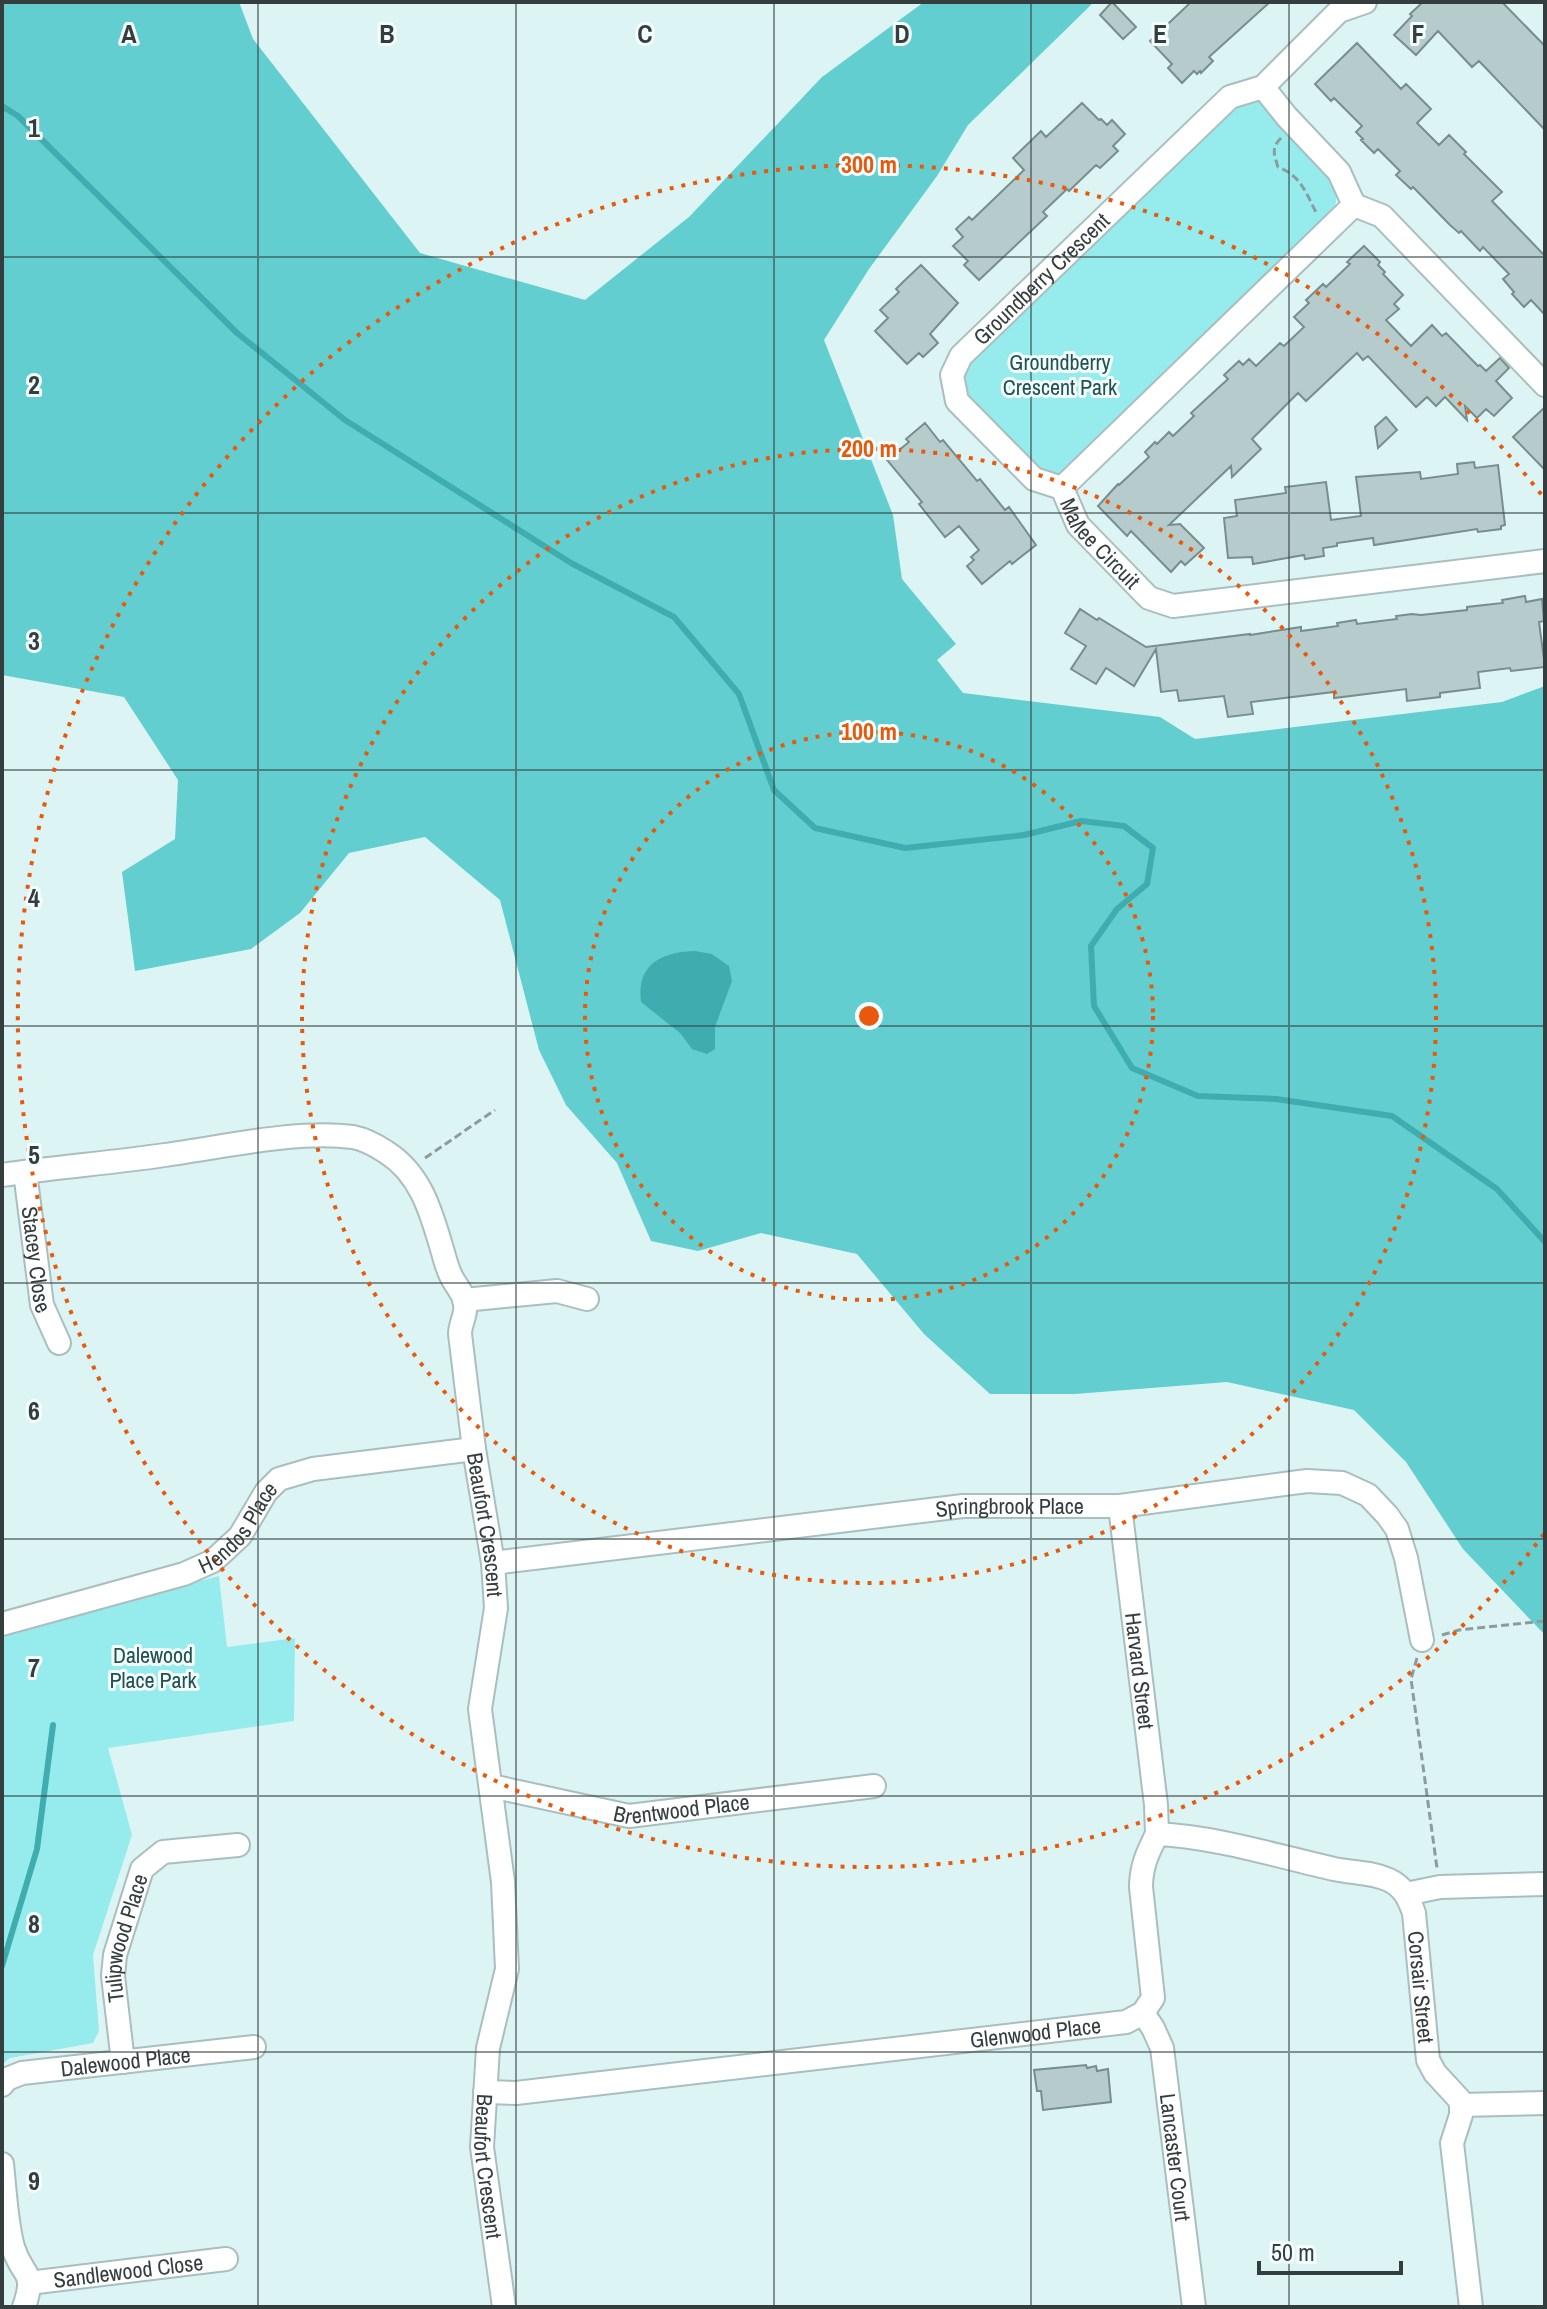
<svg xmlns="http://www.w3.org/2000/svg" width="1547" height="2309" viewBox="0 0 1547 2309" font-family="'Archivo Narrow',sans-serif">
  <rect width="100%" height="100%" fill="#ddf4f4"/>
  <path fill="#96ebec" d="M 1254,99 L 1262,101 L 1327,169 L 1338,191 L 1334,212 L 1065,472 L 1053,475 L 1043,473 L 972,404 C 963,389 962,379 967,362 L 1229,107 Z
    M 219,1576 L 227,1647 L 295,1638 L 294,1721 L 108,1748 L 132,1835 L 93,1955 L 99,2031 L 93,2043 L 10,2058 L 2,2064 L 2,1633 Z"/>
  <path fill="#63cecf" d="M 2,2 L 239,2 L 253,39 L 420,253 L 585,300 L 689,217 L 822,77 L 924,2 L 1094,2 L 968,125 L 937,176 L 869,269 L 824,340 L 893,515 L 902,579 L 956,644 L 937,660 L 963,693 L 1160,717 L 1195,739 L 1502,702 L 1545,686 L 1545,1635 L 1463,1549 L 1406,1462 L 1354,1410 L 1227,1382 L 1075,1394 L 990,1394 L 924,1334 L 857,1254 L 761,1233 L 698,1251 L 651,1241 L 617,1163 L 566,1105 L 539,1050 L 500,900 L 425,837 L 349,853 L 300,913 L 251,949 L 135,971 L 122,872 L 175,839 L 178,780 L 124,697 L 2,675 Z"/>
  <path fill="#3fadaf" d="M 695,951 L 712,954 L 729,966 L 732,981 L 715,1027 L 715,1049 L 707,1054 L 692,1049 L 680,1033 L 641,1002 C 636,964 662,952 695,951 Z"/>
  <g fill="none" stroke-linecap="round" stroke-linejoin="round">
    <path stroke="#3fadaf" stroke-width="6" d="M 2,106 L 18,116 L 237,333 L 345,420 L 571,563 L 674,617 L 739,694 L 774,790 L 815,828 L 905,848 L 1024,835 L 1081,821 L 1124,826 L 1153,848 L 1147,884 L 1117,909 L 1091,946 L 1094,1006 L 1132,1068 L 1198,1096 L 1276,1099 L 1392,1116 L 1497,1189 L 1545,1242
      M 2,1966 L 37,1849 L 53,1725"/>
  </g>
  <path fill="#b6cccc" stroke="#788d8d" stroke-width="2" d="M 1112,2 L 1136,27 L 1123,39 L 1100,15 Z
    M 1191,2 L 1270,2 L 1209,57 L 1213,61 L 1201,73 L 1200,71 L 1197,74 L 1194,71 L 1182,83 L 1168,68 L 1172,64 L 1150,41 Z
    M 1423,2 L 1502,2 L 1545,46 L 1545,130 L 1479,61 L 1472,67 L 1438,31 L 1416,55 L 1394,35 L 1412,16 L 1410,14 Z
    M 1357,43 L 1401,89 L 1406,84 L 1431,109 L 1417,123 L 1439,145 L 1449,135 L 1466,152 L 1464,154 L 1502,192 L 1492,201 L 1545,256 L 1545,315 L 1531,300 L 1524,307 L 1512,294 L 1514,292 L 1503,279 L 1509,274 L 1483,247 L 1480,251 L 1461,231 L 1459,233 L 1450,225 L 1413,187 L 1411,189 L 1396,175 L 1400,171 L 1378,149 L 1374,153 L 1361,140 L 1363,139 L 1356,132 L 1362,126 L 1334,98 L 1331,101 L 1315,84 Z
    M 1082,103 L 1099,120 L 1101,119 L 1107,125 L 1112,120 L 1125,134 L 1113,146 L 1118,151 L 1100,168 L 1096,165 L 1069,191 L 1067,189 L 1043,212 L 1047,216 L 979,280 L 964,265 L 968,261 L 953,246 L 963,237 L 956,229 L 969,217 L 972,220 L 1024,170 L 1013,158 L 1041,131 L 1046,137 Z
    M 1364,246 L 1380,262 L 1378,265 L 1385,272 L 1383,274 L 1403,295 L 1394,304 L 1399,309 L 1386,320 L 1411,346 L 1432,325 L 1442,336 L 1446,333 L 1478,366 L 1480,365 L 1486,371 L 1500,358 L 1509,368 L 1496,381 L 1512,398 L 1494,416 L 1486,409 L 1477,418 L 1465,406 L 1467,420 L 1445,397 L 1436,406 L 1427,397 L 1416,407 L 1368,356 L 1363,360 L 1357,353 L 1306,401 L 1298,393 L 1252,439 L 1261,449 L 1232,477 L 1231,466 L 1169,525 L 1180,524 L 1204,548 L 1185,565 L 1181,561 L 1171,572 L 1131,531 L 1127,536 L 1098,506 L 1118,484 L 1119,485 L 1149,457 L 1145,452 L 1155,442 L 1157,444 L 1169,432 L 1173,436 L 1194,416 L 1191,413 L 1228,379 L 1224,375 L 1239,361 L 1243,365 L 1249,359 L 1256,366 L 1280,343 L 1284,346 L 1304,327 L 1294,317 L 1309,303 L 1306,300 L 1323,284 L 1326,287 L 1350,264 L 1347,262 Z
    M 921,265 L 958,303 L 930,334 L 938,343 L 923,357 L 919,353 L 907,364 L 875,331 L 888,318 L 880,310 L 899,292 L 896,289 L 903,282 Z
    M 1545,407 L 1545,470 L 1513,437 Z
    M 1386,417 L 1397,430 L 1378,448 L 1375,427 Z
    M 925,423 L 940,442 L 943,440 L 977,481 L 980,479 L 1005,510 L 1009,507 L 1036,545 L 1012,564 L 1010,561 L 982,584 L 967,566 L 974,560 L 971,557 L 979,550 L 959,526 L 945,537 L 919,504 L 922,502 L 887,460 L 909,442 L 906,439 Z
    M 1474,462 L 1475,468 L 1498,465 L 1505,525 L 1501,526 L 1501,529 L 1478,532 L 1477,529 L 1374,545 L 1373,538 L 1337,543 L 1337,546 L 1323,548 L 1324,556 L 1305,559 L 1304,555 L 1253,564 L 1252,557 L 1228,558 L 1224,518 L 1237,516 L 1235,500 L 1286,493 L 1285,487 L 1326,482 L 1331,520 L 1361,516 L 1356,477 L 1420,472 L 1421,479 L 1458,474 L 1457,464 Z
    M 1525,596 L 1526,602 L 1542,599 L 1544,621 L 1539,622 L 1545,667 L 1511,671 L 1510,668 L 1478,672 L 1480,688 L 1440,693 L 1440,697 L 1407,701 L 1406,689 L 1334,698 L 1334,692 L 1251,702 L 1253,714 L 1228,717 L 1224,696 L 1179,701 L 1177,690 L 1161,692 L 1156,649 L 1134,686 L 1106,668 L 1096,684 L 1071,669 L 1086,646 L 1065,633 L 1080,609 L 1097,620 L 1099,618 L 1146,647 L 1250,634 L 1250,635 L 1301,627 L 1301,631 L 1338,626 L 1337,623 L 1356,620 L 1357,624 L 1397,619 L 1396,616 L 1412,614 L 1421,615 L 1467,610 L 1467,607 L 1503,603 L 1502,600 Z
    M 1086,2065 L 1087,2068 L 1096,2066 L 1097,2071 L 1108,2069 L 1111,2102 L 1043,2110 L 1041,2091 L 1037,2091 L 1034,2070 Z"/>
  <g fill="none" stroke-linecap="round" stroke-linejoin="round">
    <defs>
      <g id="street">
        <path d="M 1263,87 L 1287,117 L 1339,172 L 1354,205 L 1382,216 L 1545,385"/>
        <path id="s1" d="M 1062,488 L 1034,479 L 957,401 L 952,375 L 961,356 L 1230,97 L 1263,87 L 1339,11 L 1365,2"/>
        <path id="s2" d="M 1062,488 L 1078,525 L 1149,598 L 1173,606 L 1545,561"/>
        <path d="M 1062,488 L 1354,205"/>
        <path id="s3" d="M 25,1172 L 42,1305 L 59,1343"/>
        <path id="s4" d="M 2,1175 C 56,1167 111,1163 165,1155 C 224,1147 294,1130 353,1137 C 363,1139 377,1146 386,1152 C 421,1174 431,1212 442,1249 C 445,1259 447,1269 452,1278 C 458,1289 467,1297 465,1311 C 464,1319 460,1326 460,1334 L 474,1449 L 493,1563 L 496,1608 L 480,1709 L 503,1882 L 507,1969 L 488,2048 L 482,2147 L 504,2307"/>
        <path d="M 464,1300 L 557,1291 L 587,1299"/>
        <path id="s5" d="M 1120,1506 L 1156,1805 L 1157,1834"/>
        <path id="s6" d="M 493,1563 L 963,1506 L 1120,1506 L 1307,1481 L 1342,1483 L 1368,1495 L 1387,1515 L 1397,1529 L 1406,1558 L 1422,1640"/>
        <path id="s7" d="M 2,1624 L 184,1574 L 213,1561 L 240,1536 L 266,1492 L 279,1479 L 313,1469 L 474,1449"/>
        <path id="s8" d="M 491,1786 L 629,1816 L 874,1786"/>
        <path d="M 1406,1894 L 1440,1887 L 1545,1884"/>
        <path id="s9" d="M 1143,2013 L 1153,2028 L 1162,2048 L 1194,2307"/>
        <path id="s10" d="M 123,2062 L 113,1976 L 115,1955 L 142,1869 L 163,1852 L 238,1845"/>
        <path id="s11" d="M 2,2085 L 7,2079 L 22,2073 L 254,2047"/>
        <path id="s12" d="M 485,2092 L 516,2093 L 1126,2022 L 1143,2013 L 1153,1998 L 1141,1887 C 1141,1866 1148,1852 1157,1834 C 1217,1837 1276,1856 1334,1869 C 1352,1873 1372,1872 1389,1880 C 1404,1887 1409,1899 1414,1913 L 1428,2060 L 1435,2073 L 1459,2099 L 1461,2105 L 1461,2115 L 1452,2143 L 1471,2307"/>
        <path d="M 1461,2105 L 1545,2103"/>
        <path d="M 2,2164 C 5,2191 6,2221 13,2247 C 22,2278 37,2269 24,2307"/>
        <path id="s13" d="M 29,2283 L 226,2259"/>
      </g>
    </defs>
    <use href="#street" stroke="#a9bfbf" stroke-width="26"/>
    <path stroke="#8c9c9c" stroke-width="3" stroke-dasharray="8 4" stroke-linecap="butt" d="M 1281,138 C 1271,148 1274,154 1278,167 C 1302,176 1306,194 1317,214
      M 425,1158 L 495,1110
      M 1442,1635 L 1459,1630 L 1545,1621
      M 1417,1658 L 1411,1679 L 1437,1868"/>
    <use href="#street" stroke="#fff" stroke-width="22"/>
  </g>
  <path fill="none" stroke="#353e3e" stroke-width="2" stroke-opacity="0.55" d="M 258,2 L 258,2307M 516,2 L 516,2307M 774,2 L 774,2307M 1031,2 L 1031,2307M 1289,2 L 1289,2307M 2,257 L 1545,257M 2,513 L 1545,513M 2,770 L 1545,770M 2,1026 L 1545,1026M 2,1283 L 1545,1283M 2,1539 L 1545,1539M 2,1796 L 1545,1796M 2,2052 L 1545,2052"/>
  <g fill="none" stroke="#e8590c" stroke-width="4" stroke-dasharray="4 8">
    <circle cx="869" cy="1016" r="284"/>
    <circle cx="869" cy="1016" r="567"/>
    <path d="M1544 1534A851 851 0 1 1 1544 498"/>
  </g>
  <g text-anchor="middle" stroke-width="6" stroke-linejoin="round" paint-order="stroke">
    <g font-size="22" fill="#353e3e" stroke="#f5fefe">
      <text dy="8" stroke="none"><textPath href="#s1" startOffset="298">Groundberry Crescent</textPath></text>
      <text dy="8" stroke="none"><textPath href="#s2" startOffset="68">Mallee Circuit</textPath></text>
      <text dy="8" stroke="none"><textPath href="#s3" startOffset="88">Stacey Close</textPath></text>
      <text dy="8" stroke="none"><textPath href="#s6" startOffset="520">Springbrook Place</textPath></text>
      <text dy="8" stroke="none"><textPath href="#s7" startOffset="262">Hendos Place</textPath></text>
      <text dy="8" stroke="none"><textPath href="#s4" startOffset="788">Beaufort Crescent</textPath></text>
      <text dy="8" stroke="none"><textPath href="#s5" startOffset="166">Harvard Street</textPath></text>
      <text dy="8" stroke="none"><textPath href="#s8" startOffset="194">Brentwood Place</textPath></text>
      <text dy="8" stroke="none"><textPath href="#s10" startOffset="126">Tulipwood Place</textPath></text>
      <text dy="8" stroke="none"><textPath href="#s12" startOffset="1204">Corsair Street</textPath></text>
      <text dy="8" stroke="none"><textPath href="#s12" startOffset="554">Glenwood Place</textPath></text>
      <text dy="8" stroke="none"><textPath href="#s11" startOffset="128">Dalewood Place</textPath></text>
      <text dy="8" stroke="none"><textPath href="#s9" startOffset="150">Lancaster Court</textPath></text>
      <text dy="8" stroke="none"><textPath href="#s4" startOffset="1436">Beaufort Crescent</textPath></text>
      <text dy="8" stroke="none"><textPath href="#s13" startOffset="100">Sandlewood Close</textPath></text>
    </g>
    <g font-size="22" fill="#215151" stroke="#f5fefe">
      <text x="1060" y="370">Groundberry<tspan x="1060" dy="25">Crescent Park</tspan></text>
      <text x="153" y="1663">Dalewood<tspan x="153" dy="25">Place Park</tspan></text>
    </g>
  </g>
  <g font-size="26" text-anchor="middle" font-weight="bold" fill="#353e3e" stroke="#f5fefe" stroke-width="6" stroke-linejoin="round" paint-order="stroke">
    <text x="129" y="43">A</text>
    <text x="387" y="43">B</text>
    <text x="645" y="43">C</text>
    <text x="902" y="43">D</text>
    <text x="1160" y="43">E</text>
    <text x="1418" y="43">F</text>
    <text x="34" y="137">1</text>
    <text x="34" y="394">2</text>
    <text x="34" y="650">3</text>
    <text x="34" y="907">4</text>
    <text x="34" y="1164">5</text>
    <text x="34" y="1420">6</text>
    <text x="34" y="1677">7</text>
    <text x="34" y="1933">8</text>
    <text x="34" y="2190">9</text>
  </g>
  <circle cx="869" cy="1016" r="12" fill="#e8590c" stroke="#f5fefe" stroke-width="4"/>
  <g font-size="24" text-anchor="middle" font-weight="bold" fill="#e8590c" stroke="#f5fefe" stroke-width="6" stroke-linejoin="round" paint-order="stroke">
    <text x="869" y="173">300 m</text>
    <text x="869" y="457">200 m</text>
    <text x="869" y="740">100 m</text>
  </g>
  <rect width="1547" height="2309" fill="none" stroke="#353e3e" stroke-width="8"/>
  <path d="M1259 2261v12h142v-12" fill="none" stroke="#353e3e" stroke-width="4"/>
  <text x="1271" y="2261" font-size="24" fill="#353e3e" stroke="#f5fefe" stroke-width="6" paint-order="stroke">50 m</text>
</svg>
